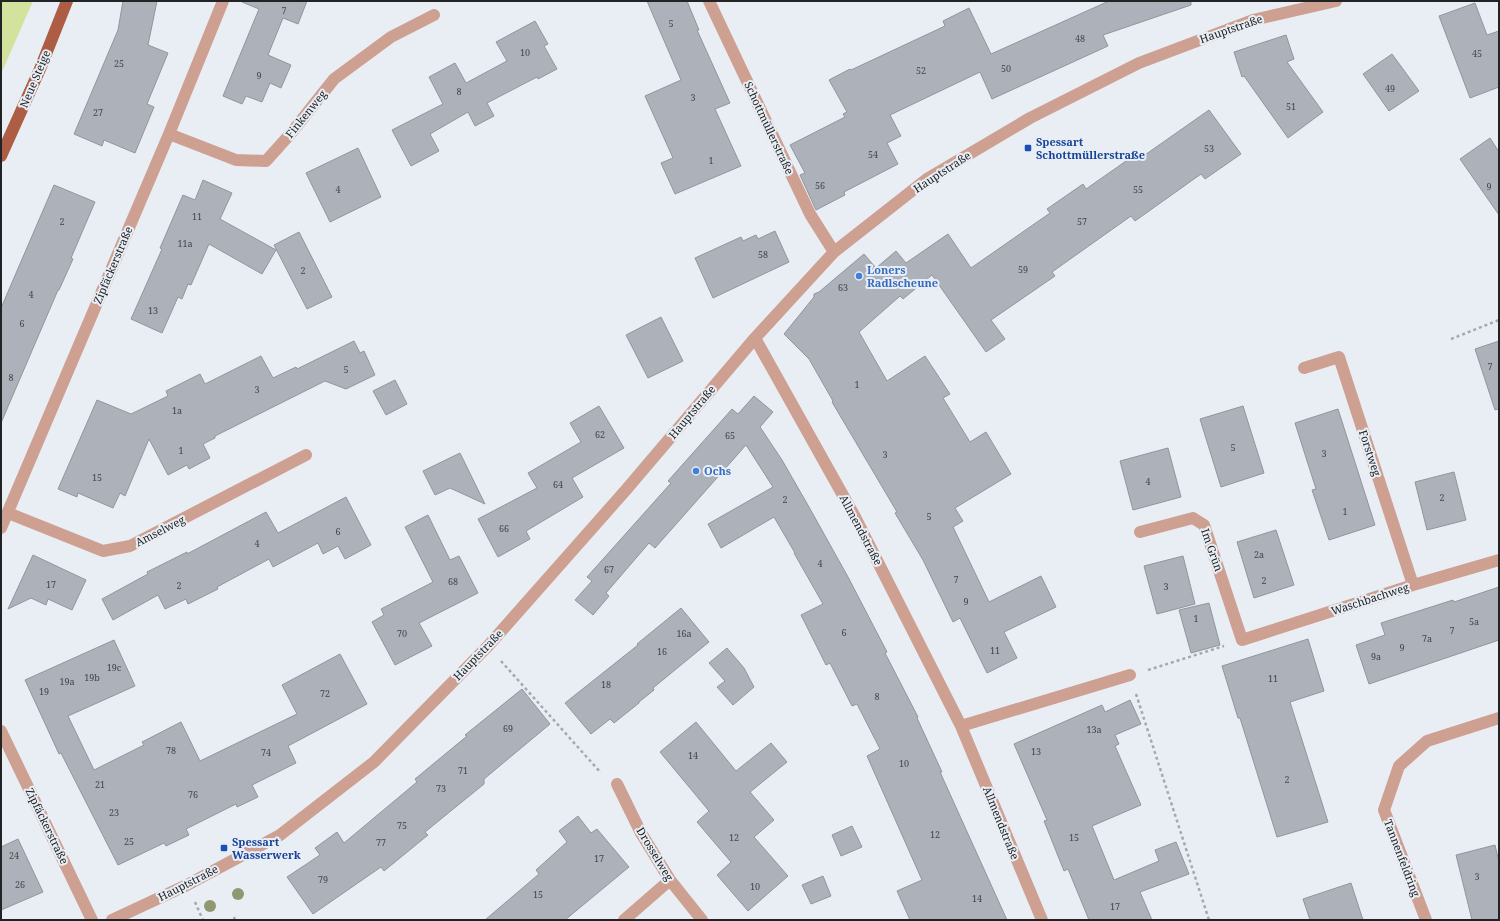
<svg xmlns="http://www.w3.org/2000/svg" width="1500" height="921" viewBox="0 0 1500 921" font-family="'Noto Serif',serif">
  <rect width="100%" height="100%" fill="#e9eef5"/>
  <path fill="#d3e29c" d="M 1,1 L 33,1 L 1,74 Z"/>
  <path fill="#adb1b9" stroke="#91959c" d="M 123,1 L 157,1 L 148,45 L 168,53 L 147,104 L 154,107 L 135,153 L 104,140 L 102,146 L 74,134 L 118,30 Z
    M 243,1 L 307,1 L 298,24 L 283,18 L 268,55 L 291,65 L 281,88 L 270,83 L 262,102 L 246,96 L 242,104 L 223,96 L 259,9 L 242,2 Z
    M 647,1 L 687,1 L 699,30 L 697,30 L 730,103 L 715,109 L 741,166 L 675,194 L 661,163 L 673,158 L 645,96 L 681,80 Z
    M 1109,1 L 1191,1 L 1191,5 L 1103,35 L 1108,46 L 992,99 L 980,72 L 890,115 L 901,136 L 887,143 L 898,164 L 844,192 L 845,195 L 816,210 L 800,175 L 805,173 L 790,145 L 845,117 L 843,114 L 847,112 L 829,80 L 850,69 L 851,70 L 945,26 L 943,21 L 969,8 L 991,54 Z
    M 1475,3 L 1487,35 L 1499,31 L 1499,87 L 1470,98 L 1439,16 Z
    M 535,21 L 548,44 L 544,46 L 557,69 L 538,79 L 537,77 L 487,103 L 494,116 L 475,126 L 468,112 L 430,134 L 439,151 L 411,166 L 392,130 L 443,104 L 429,77 L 455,63 L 466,83 L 507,61 L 496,42 Z
    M 1286,35 L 1294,59 L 1287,62 L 1323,112 L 1288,138 L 1244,76 L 1242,77 L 1234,52 Z
    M 1392,54 L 1419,91 L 1389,111 L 1363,74 Z
    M 1209,110 L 1241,154 L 1205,179 L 1201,174 L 1135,221 L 1131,216 L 1052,272 L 1055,276 L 991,320 L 1005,339 L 986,352 L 932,275 L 903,299 L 900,296 L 859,332 L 887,381 L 925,356 L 950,394 L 943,398 L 970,442 L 986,432 L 1011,474 L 955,508 L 963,521 L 953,527 L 989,602 L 1041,576 L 1056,607 L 1004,632 L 1017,658 L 987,673 L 960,618 L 953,622 L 923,560 L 895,513 L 897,512 L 832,402 L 833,401 L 809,359 L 784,334 L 814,297 L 814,294 L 819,292 L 864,254 L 876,268 L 896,251 L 906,263 L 948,234 L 971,268 L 1050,213 L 1047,209 L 1083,184 L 1086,189 L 1139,152 L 1142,157 Z
    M 1490,138 L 1499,152 L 1499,215 L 1460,159 Z
    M 358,148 L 381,197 L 330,222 L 306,173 Z
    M 203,180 L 232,193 L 220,219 L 276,250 L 262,274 L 209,244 L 191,285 L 188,284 L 182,299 L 178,297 L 162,333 L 131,319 L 162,249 L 160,248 L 183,195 L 195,200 Z
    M 54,185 L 95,202 L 71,258 L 73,259 L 59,290 L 58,290 L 1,423 L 1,308 Z
    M 775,231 L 789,262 L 713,298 L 695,258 L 741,237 L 743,241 L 756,235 L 758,239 Z
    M 299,232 L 332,297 L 307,309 L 274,245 Z
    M 661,317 L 683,361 L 648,378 L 626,335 Z
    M 354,341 L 360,353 L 364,351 L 375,375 L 346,389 L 325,381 L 215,436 L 215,438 L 203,444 L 210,458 L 189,469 L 187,465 L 168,475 L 149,439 L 125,496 L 120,493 L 113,508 L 78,493 L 77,497 L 58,489 L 97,400 L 131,414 L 168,396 L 166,391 L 200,374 L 205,384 L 261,356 L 273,378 L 296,367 L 297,369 Z
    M 1499,341 L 1499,409 L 1495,410 L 1475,349 Z
    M 395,380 L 407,404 L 386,415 L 373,391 Z
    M 754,396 L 773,412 L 760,427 L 782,460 L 809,507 L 848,577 L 887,652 L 885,653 L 918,717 L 917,718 L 942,772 L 940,772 L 1007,920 L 910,920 L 897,891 L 922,880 L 867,756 L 880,749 L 857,704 L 852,706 L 830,663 L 826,665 L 801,615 L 823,604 L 794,553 L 795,553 L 774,517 L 721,548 L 708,524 L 773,487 L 746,445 L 655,548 L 649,543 L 606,593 L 609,596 L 593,615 L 575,600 L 592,581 L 587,577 L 671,483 L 668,481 L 732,409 L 738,414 Z
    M 599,406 L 624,448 L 572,478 L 583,497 L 526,531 L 530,539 L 498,557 L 478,519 L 537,488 L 528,473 L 581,442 L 570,423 Z
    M 1243,406 L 1264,473 L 1221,487 L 1200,419 Z
    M 1338,409 L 1375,525 L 1329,540 L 1312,490 L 1316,489 L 1295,423 Z
    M 1168,448 L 1181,497 L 1133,510 L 1120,461 Z
    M 460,453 L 485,504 L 450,488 L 435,495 L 423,471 Z
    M 1454,472 L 1466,520 L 1427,530 L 1415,482 Z
    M 346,497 L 371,545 L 345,559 L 338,546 L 323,554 L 318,543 L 273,567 L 269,559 L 217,587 L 218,589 L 188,604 L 186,599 L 165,609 L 158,595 L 113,620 L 102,599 L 148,574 L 147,572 L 187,552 L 187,554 L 266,512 L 278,533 Z
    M 428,515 L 450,560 L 459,556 L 478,593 L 419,623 L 432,646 L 395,665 L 372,622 L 384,615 L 381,609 L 433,582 L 405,527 Z
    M 1276,530 L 1294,585 L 1254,598 L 1237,542 Z
    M 33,555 L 86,580 L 72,610 L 48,599 L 46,605 L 31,598 L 8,609 Z
    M 1183,556 L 1195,604 L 1157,614 L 1144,566 Z
    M 1499,587 L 1499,640 L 1369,684 L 1356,645 L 1385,635 L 1381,623 L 1453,600 L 1454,602 Z
    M 1209,603 L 1220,645 L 1191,653 L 1179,610 Z
    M 681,608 L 709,642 L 653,688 L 654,690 L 639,702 L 639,703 L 614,723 L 610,719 L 591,734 L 565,703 L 638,645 L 637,644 Z
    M 1308,639 L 1324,691 L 1290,702 L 1328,822 L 1277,837 L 1240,718 L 1238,718 L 1222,666 Z
    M 114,640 L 135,686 L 68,716 L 94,770 L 144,745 L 142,742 L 181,722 L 200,761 L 297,714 L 282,685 L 340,654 L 367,704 L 288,746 L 296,763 L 252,785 L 258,797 L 237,807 L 236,804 L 186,829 L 189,835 L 166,846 L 164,843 L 118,865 L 61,753 L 59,754 L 25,680 Z
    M 727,648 L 744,668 L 754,687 L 733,705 L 717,687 L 725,681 L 709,663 Z
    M 522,689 L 550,724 L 484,779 L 484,784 L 425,832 L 428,835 L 384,871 L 381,867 L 313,914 L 287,877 L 320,855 L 315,848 L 337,832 L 344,843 L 417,782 L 415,779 L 467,736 L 465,735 Z
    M 1130,700 L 1141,724 L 1115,735 L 1119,744 L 1115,746 L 1141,805 L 1092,826 L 1114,880 L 1159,861 L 1155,850 L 1176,842 L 1189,874 L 1140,892 L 1152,920 L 1089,920 L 1068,869 L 1064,871 L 1044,821 L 1047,820 L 1014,744 L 1102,705 L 1105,712 Z
    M 696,722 L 736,771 L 771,743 L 787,762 L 750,792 L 774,820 L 754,837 L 788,876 L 748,911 L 717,875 L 731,862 L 697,822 L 709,811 L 660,752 Z
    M 578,816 L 591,833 L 597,829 L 629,867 L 565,920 L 485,920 L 539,874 L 536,870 L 567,842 L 559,831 Z
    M 852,826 L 862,847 L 841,856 L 832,835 Z
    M 18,839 L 43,892 L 1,910 L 1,847 Z
    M 1495,845 L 1499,862 L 1499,920 L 1472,920 L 1456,855 Z
    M 823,876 L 831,896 L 811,904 L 802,885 Z
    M 1351,883 L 1363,920 L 1310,920 L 1303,899 Z"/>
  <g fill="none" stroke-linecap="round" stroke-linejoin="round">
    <path stroke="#a5a9ae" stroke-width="2.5" stroke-dasharray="3 3" stroke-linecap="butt" d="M 1451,339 L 1499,320
      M 501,661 L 601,773
      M 1148,670 L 1224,646
      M 1136,694 L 1209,920
      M 195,902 L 203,920
      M 234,917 L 235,920"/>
    <path stroke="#cda092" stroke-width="12" d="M 709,1 L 810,214 L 834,252
      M 169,134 L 236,160 L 266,161 L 292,132 L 334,79 L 391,37 L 434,15
      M 755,338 L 854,515 L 961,726 L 1042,920
      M 1304,368 L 1339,357 L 1413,585
      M 8,513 L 103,551 L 130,546 L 306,455
      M 1,528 L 169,134 L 223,1
      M 1140,532 L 1193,518 L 1204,525 L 1242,640 L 1413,585 L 1499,560
      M 961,726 L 1130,675
      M 1,731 L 92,920
      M 617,784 L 641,833 L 670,880 L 702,920
      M 112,920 L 187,885 L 280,835 L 374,762 L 488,646 L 625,491 L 755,338 L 834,252 L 927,179 L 1030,118 L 1139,63 L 1253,20 L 1336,1
      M 624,920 L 670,880
      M 1426,920 L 1384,810 L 1399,766 L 1427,741 L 1499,718"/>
    <path stroke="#ac5d44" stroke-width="12" d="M 1,156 L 40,69 L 67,1"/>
  </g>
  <g fill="#909870">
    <circle cx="238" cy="894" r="6"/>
    <circle cx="210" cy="906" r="6"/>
  </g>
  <g fill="#1a4fb4" stroke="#e9eef5" stroke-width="1.5">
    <rect x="1024" y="144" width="8" height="8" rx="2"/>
    <rect x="220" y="844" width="8" height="8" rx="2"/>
  </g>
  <g fill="#3f7fe0" stroke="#e9eef5" stroke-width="1.5">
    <circle cx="859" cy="276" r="4"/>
    <circle cx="696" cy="471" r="4"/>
  </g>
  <g text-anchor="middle" stroke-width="4" stroke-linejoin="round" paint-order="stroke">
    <g font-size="9" fill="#44464a">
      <text x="284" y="14">7</text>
      <text x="671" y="27">5</text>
      <text x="1080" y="42">48</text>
      <text x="525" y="56">10</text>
      <text x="1477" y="57">45</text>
      <text x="119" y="67">25</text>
      <text x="1006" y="72">50</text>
      <text x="921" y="74">52</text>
      <text x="259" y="79">9</text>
      <text x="1390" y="92">49</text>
      <text x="459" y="95">8</text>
      <text x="693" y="101">3</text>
      <text x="1291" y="110">51</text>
      <text x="98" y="116">27</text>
      <text x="1209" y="152">53</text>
      <text x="873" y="158">54</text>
      <text x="711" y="164">1</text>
      <text x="820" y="189">56</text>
      <text x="1489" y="190">9</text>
      <text x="338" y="193">4</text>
      <text x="1138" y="193">55</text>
      <text x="197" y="220">11</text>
      <text x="62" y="225">2</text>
      <text x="1082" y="225">57</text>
      <text x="185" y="247">11a</text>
      <text x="763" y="258">58</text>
      <text x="1023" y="273">59</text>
      <text x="303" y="274">2</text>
      <text x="843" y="291">63</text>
      <text x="31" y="298">4</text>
      <text x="153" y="314">13</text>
      <text x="22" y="327">6</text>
      <text x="1490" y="370">7</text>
      <text x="346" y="373">5</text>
      <text x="11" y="381">8</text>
      <text x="857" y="388">1</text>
      <text x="257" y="393">3</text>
      <text x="177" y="414">1a</text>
      <text x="600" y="438">62</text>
      <text x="730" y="439">65</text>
      <text x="1233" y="451">5</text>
      <text x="181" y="454">1</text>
      <text x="1324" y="457">3</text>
      <text x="885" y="458">3</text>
      <text x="97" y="481">15</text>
      <text x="1148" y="485">4</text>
      <text x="558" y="488">64</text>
      <text x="1442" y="501">2</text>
      <text x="785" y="503">2</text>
      <text x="1345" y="515">1</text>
      <text x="929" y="520">5</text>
      <text x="504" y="532">66</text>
      <text x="338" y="535">6</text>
      <text x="257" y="547">4</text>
      <text x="1259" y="558">2a</text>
      <text x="820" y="567">4</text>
      <text x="609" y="573">67</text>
      <text x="956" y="583">7</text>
      <text x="1264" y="584">2</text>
      <text x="453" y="585">68</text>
      <text x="51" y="588">17</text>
      <text x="179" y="589">2</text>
      <text x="1166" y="590">3</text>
      <text x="966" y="605">9</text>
      <text x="1196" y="622">1</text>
      <text x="1474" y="625">5a</text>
      <text x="1452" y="634">7</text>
      <text x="844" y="636">6</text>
      <text x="402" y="637">70</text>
      <text x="684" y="637">16a</text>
      <text x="1427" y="642">7a</text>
      <text x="1402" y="651">9</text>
      <text x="995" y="654">11</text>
      <text x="662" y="655">16</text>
      <text x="1376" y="660">9a</text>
      <text x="114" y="671">19c</text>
      <text x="92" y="681">19b</text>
      <text x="1273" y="682">11</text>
      <text x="67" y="685">19a</text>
      <text x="606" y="688">18</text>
      <text x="44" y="695">19</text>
      <text x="325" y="697">72</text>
      <text x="877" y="700">8</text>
      <text x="508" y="732">69</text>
      <text x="1094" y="733">13a</text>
      <text x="171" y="754">78</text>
      <text x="1036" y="755">13</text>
      <text x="266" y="756">74</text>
      <text x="693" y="759">14</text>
      <text x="904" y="767">10</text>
      <text x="463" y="774">71</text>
      <text x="1287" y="783">2</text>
      <text x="100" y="788">21</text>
      <text x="441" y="792">73</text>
      <text x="193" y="798">76</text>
      <text x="114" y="816">23</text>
      <text x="402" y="829">75</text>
      <text x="935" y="838">12</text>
      <text x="734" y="841">12</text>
      <text x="1074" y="841">15</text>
      <text x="129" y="845">25</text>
      <text x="381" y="846">77</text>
      <text x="14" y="859">24</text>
      <text x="599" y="862">17</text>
      <text x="1477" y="880">3</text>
      <text x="323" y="883">79</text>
      <text x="20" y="888">26</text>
      <text x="755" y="890">10</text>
      <text x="538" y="898">15</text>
      <text x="977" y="902">14</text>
      <text x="1115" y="910">17</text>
    </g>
    <g font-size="11" fill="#212325" stroke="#e9eef5">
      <text transform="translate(1231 29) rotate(-19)" y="4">Hauptstraße</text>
      <text transform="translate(35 79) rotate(-67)" y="4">Neue Steige</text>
      <text transform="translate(306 114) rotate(-51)" y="4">Finkenweg</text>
      <text transform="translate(769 128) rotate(65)" y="4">Schottmüllerstraße</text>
      <text transform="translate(942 172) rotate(-33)" y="4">Hauptstraße</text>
      <text transform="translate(113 265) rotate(-67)" y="4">Zipfäckerstraße</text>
      <text transform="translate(692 412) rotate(-50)" y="4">Hauptstraße</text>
      <text transform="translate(1370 453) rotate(72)" y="4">Forstweg</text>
      <text transform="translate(861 530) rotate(62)" y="4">Allmendstraße</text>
      <text transform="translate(160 531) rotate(-27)" y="4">Amselweg</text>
      <text transform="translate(1212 550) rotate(71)" y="4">Im Grün</text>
      <text transform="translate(1370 599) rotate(-18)" y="4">Waschbachweg</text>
      <text transform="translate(478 655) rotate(-46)" y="4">Hauptstraße</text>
      <text transform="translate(1001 823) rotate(68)" y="4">Allmendstraße</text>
      <text transform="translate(47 826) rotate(64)" y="4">Zipfäckerstraße</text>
      <text transform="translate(655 854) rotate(59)" y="4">Drosselweg</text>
      <text transform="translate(1402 858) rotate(69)" y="4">Tannenfeldring</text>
      <text transform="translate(188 883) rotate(-27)" y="4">Hauptstraße</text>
    </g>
    <g font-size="11" font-weight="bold" fill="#164399" stroke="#e9eef5" text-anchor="start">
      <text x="1036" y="146">Spessart<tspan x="1036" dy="13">Schottmüllerstraße</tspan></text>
      <text x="232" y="846">Spessart<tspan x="232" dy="13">Wasserwerk</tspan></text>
    </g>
    <g font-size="11" font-weight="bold" fill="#366cbe" stroke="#e9eef5" text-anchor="start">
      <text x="867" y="274">Loners<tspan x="867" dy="13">Radlscheune</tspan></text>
      <text x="704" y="475">Ochs</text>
    </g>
  </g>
  <rect width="1500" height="921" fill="none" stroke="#212325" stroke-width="4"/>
</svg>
